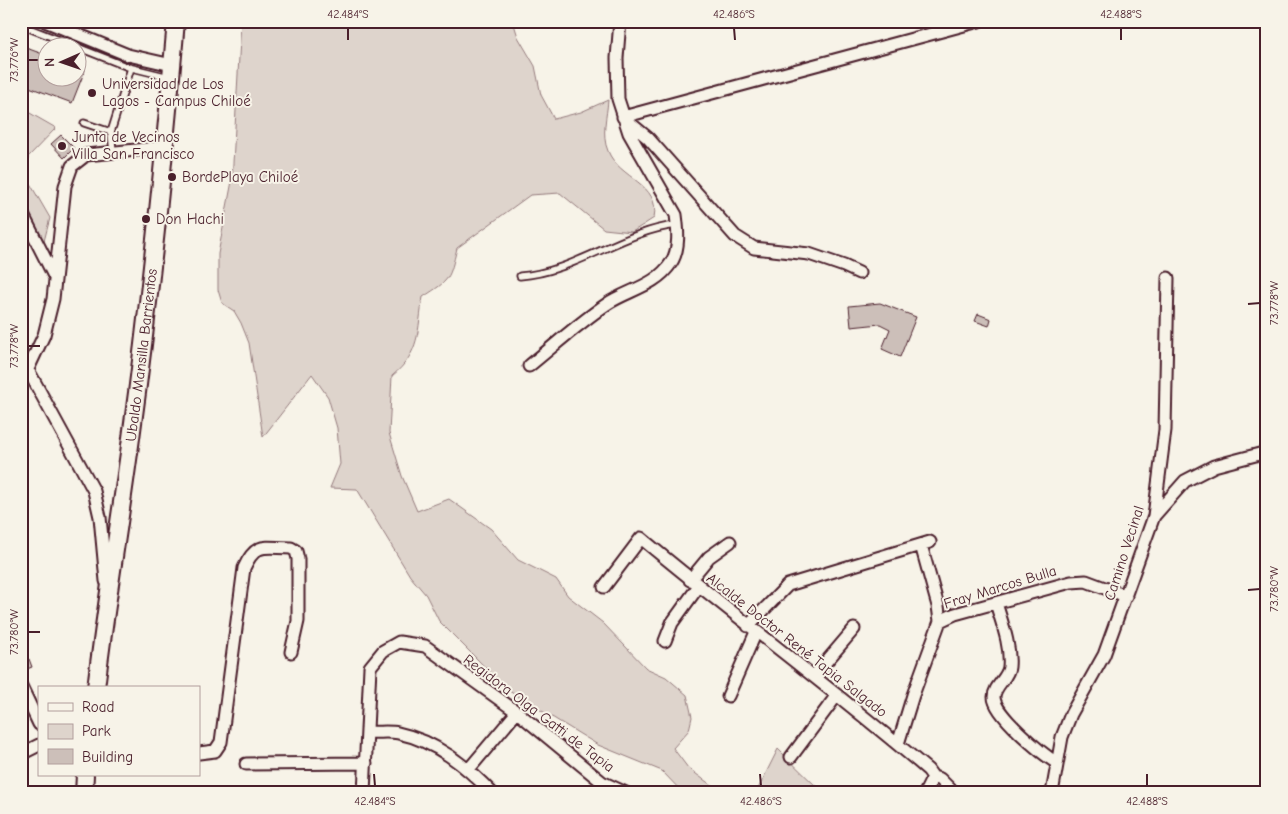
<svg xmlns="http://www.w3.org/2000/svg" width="1288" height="814" viewBox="0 0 1288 814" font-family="'Comic Neue',sans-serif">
  <rect width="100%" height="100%" fill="#f7f3e8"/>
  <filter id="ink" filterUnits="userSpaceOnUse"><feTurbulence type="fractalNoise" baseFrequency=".02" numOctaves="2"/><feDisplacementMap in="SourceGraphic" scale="10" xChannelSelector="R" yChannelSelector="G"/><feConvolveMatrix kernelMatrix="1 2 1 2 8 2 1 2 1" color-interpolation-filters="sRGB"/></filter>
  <g filter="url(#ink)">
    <path fill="#ded4cc" stroke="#947a7c" d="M 241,21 L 513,21 L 518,37 L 535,66 L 541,95 L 554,119 L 581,112 L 608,100 C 607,116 601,135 608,151 C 619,179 661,183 654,218 L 632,232 L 604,229 L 560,193 L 530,195 L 457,248 C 449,280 451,279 423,297 C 417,331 421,352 392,376 L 389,433 L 402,476 L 417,511 L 449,499 L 491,529 L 518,560 L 556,579 L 568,596 L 603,623 L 646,668 L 666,677 L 687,695 L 692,717 L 689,730 L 673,748 L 688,768 L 722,793 L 683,793 L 662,771 L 598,745 L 509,691 L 439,621 L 426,595 L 410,576 L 357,489 L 330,488 L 340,464 L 337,428 L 328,397 L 312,374 L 263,437 L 249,343 L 241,323 L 234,311 L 222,303 L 218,290 L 218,254 L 232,181 Z
      M 21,108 L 56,128 L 28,157 L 28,180 L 50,218 L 43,245 L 21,206 L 21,185 L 27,180 L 21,181 Z
      M 778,749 L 823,793 L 756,793 Z"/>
    <path fill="#ccbfb9" stroke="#4a1f2b" d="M 21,46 L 48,56 L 48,78 L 78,78 L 78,67 L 85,70 L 72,103 L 21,84 Z
      M 61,135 L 74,148 L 64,158 L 51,144 Z
      M 880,303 L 916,317 L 900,357 L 882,349 L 890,329 L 880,324 L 851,327 L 849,306 Z
      M 978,314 L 991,319 L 989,326 L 975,321 Z
      M 29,659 L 32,667 L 22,671 L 21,663 Z"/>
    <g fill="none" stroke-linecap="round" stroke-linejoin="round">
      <defs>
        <path id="lane" d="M 21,25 L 128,67 L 169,77
          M 84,123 L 111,132
          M 113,152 L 111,132 L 131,68
          M 520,276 C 576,272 622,231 677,225"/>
        <path id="street" d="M 45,21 L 128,55 L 172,65
          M 623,117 L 979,21
          M 624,118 L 648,138 L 735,236 L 754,248 L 809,254 L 844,266 L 859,273
          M 21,211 L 55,278
          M 21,357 L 94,491 L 100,517 L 106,581
          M 529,366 C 555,345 580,322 607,304 C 628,290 656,286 671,263 C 680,249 678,230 676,215 L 629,133 L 618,99 L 617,58 L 620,21
          M 28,369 L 44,335 L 53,299 L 65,186 L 72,166 L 86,155 L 166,147
          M 1154,516 L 1185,481 L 1214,466 L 1267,452
          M 690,580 L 709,557 L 730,542
          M 604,587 L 641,538 C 735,617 835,690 928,770 L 933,777 L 925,793
          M 996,603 C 1002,623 1011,646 1009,667 C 1008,678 994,686 994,697 C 994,714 1042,754 1057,763
          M 940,621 L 955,614 L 1071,582 L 1086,581 L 1126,596
          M 748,626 L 788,585 L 930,542
          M 665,641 L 672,623 L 698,587
          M 814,676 L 854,629
          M 21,686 L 39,724
          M 728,696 L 756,632
          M 367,732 C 377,733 389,731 398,733 C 436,741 466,766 492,793
          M 898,744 L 913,695 L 940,621 L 938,606 L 921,545
          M 199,753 L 215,751 L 221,742 L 244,568 C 256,541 265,548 291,548 L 296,551 L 298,559 L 298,621 L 291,652
          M 21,754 L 39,745
          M 791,757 L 837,695
          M 246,764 L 366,763
          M 469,769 L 517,712
          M 933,777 L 940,779 L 954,793
          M 364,793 L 370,667 L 383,651 L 399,642 L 425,646 L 517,712 L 602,782 L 626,793
          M 1052,793 L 1062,737 L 1071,714 L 1104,655 L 1154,516 L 1165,430 L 1168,278"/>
        <g id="secondary">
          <path id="s1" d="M 96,688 C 106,604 120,521 131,438 C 150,299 164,160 176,21"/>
          <path d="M 84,793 L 85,775"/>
        </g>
      </defs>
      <use href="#lane" stroke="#4a1f2b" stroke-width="9"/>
      <use href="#street" stroke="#4a1f2b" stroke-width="15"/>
      <use href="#secondary" stroke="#4a1f2b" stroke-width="20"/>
      <use href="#lane" stroke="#f7f3e8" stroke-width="5.5"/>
      <use href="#street" stroke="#f7f3e8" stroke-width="11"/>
      <use href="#secondary" stroke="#f7f3e8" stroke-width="16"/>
    </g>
  </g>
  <path fill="none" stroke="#4a1f2b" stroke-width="2" d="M 348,28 L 348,40M 734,28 L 735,40M 1121,28 L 1121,40M 28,60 L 40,60M 1248,304 L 1260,303M 28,346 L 40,346M 1248,590 L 1260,589M 28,632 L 40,632M 374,774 L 375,786M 760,774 L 761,786M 1147,774 L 1147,786"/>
  <g fill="#4a1f2b" stroke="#f7f3e8" stroke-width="2">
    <circle cx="92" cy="93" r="5"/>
    <circle cx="62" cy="146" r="5"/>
    <circle cx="172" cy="177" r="5"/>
    <circle cx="146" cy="219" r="5"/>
  </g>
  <g text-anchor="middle" stroke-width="4" stroke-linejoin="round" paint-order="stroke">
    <g font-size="15" fill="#4a1f2b" stroke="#f7f3e8" text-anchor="start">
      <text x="102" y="89">Universidad de Los<tspan x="102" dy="17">Lagos - Campus Chiloé</tspan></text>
      <text x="72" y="142">Junta de Vecinos<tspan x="72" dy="17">Villa San Francisco</tspan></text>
      <text x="182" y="182">BordePlaya Chiloé</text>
      <text x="156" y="224">Don Hachi</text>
    </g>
    <g font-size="15" fill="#4a1f2b" stroke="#f7f3e8">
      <text dy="5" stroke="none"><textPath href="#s1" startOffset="336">Ubaldo Mansilla Barrientos</textPath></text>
      <text transform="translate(1124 553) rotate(-72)" y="5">Camino Vecinal</text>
      <text transform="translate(1000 587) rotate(-17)" y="5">Fray Marcos Bulla</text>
      <text transform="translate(797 645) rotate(38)" y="5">Alcalde Doctor René Tapia Salgado</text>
      <text transform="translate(539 713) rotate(37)" y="5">Regidora Olga Gatti de Tapia</text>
    </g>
  </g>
  <rect width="1288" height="814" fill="none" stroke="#f7f3e8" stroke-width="55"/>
  <rect x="38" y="686" width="162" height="90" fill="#f7f3e8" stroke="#b29e9c"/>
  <rect x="48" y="703" width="25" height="8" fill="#f7f3e8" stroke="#b29e9c"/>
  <text x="82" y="712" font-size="15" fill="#4a1f2b">Road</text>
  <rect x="48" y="724" width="25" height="15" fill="#ded4cc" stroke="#b29e9c"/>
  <text x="82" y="736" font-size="15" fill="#4a1f2b">Park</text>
  <rect x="48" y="749" width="25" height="15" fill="#ccbfb9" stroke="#b29e9c"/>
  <text x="82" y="762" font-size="15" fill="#4a1f2b">Building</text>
  <g transform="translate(62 62) rotate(268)"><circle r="24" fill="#f7f3e8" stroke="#b29e9c"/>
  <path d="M0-4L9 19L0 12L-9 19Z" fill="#4a1f2b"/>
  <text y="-8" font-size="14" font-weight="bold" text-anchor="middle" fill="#4a1f2b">N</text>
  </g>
  <rect x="28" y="28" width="1232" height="758" fill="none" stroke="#4a1f2b" stroke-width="2"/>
  <g font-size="12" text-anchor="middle" fill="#4a1f2b">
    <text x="348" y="18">42.484°S</text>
    <text x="734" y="18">42.486°S</text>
    <text x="1121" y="18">42.488°S</text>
    <text transform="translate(14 60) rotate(-90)" y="4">73.776°W</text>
    <text transform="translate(1274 303) rotate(-90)" y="4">73.778°W</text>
    <text transform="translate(14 346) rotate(-90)" y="4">73.778°W</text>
    <text transform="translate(1274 589) rotate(-90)" y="4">73.780°W</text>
    <text transform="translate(14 632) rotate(-90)" y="4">73.780°W</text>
    <text x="375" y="805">42.484°S</text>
    <text x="761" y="805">42.486°S</text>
    <text x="1147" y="805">42.488°S</text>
  </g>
</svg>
